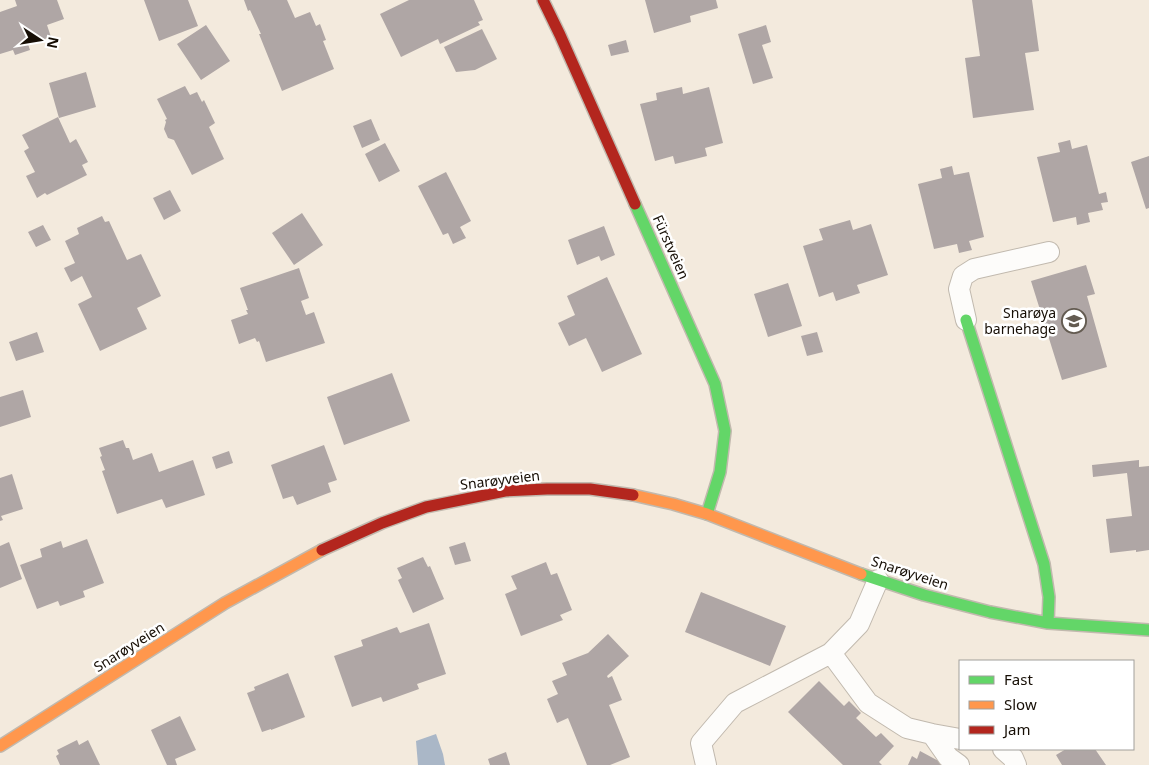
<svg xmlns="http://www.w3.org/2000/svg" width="1149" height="765" viewBox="0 0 1149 765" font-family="'Noto Sans',sans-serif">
  <rect width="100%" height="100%" fill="#f3eadd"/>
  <path fill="#aab7c7" d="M 436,734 L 443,754 L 445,765 L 418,765 L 416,741 Z"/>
  <path fill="#afa6a5" d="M 15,0 L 57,0 L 64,19 L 47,25 L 51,37 L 28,44 L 30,50 L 15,55 L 13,50 L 0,54 L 0,12 L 17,6 Z
    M 144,0 L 188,0 L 198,26 L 159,41 Z
    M 244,0 L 287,0 L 295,18 L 310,12 L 316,26 L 320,24 L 326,40 L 323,41 L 334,69 L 282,91 L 259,34 L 261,34 L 250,10 L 248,11 Z
    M 409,0 L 474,0 L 483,20 L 478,22 L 480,25 L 440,44 L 438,39 L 401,57 L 380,14 Z
    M 645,0 L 716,0 L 718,8 L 690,16 L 691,22 L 654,33 Z
    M 972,0 L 1032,0 L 1039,51 L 1025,53 L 1034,110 L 973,118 L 965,58 L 980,56 Z
    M 206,25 L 230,61 L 201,80 L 177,44 Z
    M 766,25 L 771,42 L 762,45 L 773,78 L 753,84 L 738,34 Z
    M 482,29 L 497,59 L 475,70 L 456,72 L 444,47 Z
    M 626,40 L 629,52 L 611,56 L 608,45 Z
    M 86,72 L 96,107 L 59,118 L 49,83 Z
    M 185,86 L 190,95 L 197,92 L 202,102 L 204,100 L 215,123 L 209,127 L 224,159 L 192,175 L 174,140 L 168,138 L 164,129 L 166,122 L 165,120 L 167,119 L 157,99 Z
    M 682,87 L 683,94 L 709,87 L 723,143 L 705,148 L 707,156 L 675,164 L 673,156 L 655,161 L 640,104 L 657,100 L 656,93 Z
    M 58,117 L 70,143 L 76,139 L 88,162 L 82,165 L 87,175 L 47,195 L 45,193 L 37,198 L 26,176 L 35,172 L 24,151 L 29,148 L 22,135 Z
    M 371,119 L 380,140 L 362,148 L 353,126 Z
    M 1070,140 L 1072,149 L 1087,145 L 1099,194 L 1106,192 L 1108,202 L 1101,203 L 1103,210 L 1088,213 L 1090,222 L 1077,225 L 1076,217 L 1053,222 L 1037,157 L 1060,152 L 1058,143 Z
    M 385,143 L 400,171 L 379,182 L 365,154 Z
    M 1149,156 L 1149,208 L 1146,209 L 1131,162 Z
    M 952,166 L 954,175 L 969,172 L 984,237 L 969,241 L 972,250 L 959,253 L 957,244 L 934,249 L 918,184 L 942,178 L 940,169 Z
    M 446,172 L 471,221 L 460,227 L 466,238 L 453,244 L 448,233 L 443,235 L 418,186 Z
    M 170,190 L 181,211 L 164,220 L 153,198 Z
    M 302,213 L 323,245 L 294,265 L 272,233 Z
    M 102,216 L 105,222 L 109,221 L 127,260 L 141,254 L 161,296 L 137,308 L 147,329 L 100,351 L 78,304 L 92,297 L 82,276 L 71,282 L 64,268 L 75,263 L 65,241 L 79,234 L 77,228 Z
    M 850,220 L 853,230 L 871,224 L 888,275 L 857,285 L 860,293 L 836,301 L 833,292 L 819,297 L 803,246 L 823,240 L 819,229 Z
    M 43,225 L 51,240 L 36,247 L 28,232 Z
    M 604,226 L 615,255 L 601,261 L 599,256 L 577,265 L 568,240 Z
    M 1086,265 L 1095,294 L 1087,296 L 1107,367 L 1062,380 L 1031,281 Z
    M 299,268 L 309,298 L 301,301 L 306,315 L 314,312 L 325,343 L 266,362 L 259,341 L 257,342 L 255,338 L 239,344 L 231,320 L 248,314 L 246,310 L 248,310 L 240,288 Z
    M 607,277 L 642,354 L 602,372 L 586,338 L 569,346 L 558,323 L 575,315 L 567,296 Z
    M 788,283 L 802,326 L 768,337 L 754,294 Z
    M 37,332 L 44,352 L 16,361 L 9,342 Z
    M 817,332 L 823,352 L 807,356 L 801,336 Z
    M 392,373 L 410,421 L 344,445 L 327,397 Z
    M 23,390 L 31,417 L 0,427 L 0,397 Z
    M 123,440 L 126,448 L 129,448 L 133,460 L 152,453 L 159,472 L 193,460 L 205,495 L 166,508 L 162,499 L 117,514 L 102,471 L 105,470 L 100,457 L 102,456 L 99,448 Z
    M 324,445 L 337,480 L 328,483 L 331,492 L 297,505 L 293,496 L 283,499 L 271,465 Z
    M 229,451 L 233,463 L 216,469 L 212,457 Z
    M 1139,460 L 1139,467 L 1149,466 L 1149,550 L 1136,552 L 1136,550 L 1110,553 L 1106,519 L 1132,516 L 1127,473 L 1093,477 L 1092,465 Z
    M 12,474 L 23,509 L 1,516 L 3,520 L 0,521 L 0,478 Z
    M 87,539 L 104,583 L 83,591 L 85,597 L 60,606 L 58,601 L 37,609 L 20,565 L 42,557 L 40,549 L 61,541 L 63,548 Z
    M 9,542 L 22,579 L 0,588 L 0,546 Z
    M 465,542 L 471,561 L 455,565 L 449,547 Z
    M 423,557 L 428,567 L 430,566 L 444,599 L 413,613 L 398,580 L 402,578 L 397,568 Z
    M 546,562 L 551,575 L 557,573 L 572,610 L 560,615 L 563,620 L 521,636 L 505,594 L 517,589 L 511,576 Z
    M 701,592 L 786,626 L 770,666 L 685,632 Z
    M 429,623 L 446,674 L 417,684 L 419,689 L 383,702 L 381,697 L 352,707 L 334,656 L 363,646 L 361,640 L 397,627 L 400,633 Z
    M 608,634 L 629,656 L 607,676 L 608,678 L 612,676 L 622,700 L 609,705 L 630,757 L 610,765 L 587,765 L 568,718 L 557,723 L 547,699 L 558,694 L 552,681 L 567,675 L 562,663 L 588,653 Z
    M 288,673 L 305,717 L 271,730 L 271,729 L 262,732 L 247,693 L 255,690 L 254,687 Z
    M 819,681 L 844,706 L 849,701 L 861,713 L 856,718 L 876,737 L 881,733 L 894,746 L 879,762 L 882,765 L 843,765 L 788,712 Z
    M 180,716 L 196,750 L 175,759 L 177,765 L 167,765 L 151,730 Z
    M 77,740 L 79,745 L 88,740 L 100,765 L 60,765 L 56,756 L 59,754 L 57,750 Z
    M 1066,749 L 1095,749 L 1106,765 L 1062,765 L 1056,755 Z
    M 920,751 L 946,765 L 908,765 L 912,756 L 917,759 Z
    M 506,752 L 510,765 L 490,765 L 488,759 Z"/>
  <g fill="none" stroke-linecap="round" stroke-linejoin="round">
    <defs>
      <path id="lane" d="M 966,320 L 959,289 L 963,276 L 974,269 L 1049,252
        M 831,653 L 868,703 L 907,728 L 932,734 L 960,739
        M 932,734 L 948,757 L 959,765
        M 1003,749 L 1013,758 L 1016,765
        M 706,765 L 701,743 L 735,703 L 831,653 L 859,624 L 878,580"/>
      <path id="fast" d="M 635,204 L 715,384 L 725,431 L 720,472 L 707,514
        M 966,320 L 1044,564 L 1049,597 L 1048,623
        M 861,574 L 924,595 L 990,612 L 1048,623 L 1149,630"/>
      <path id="slow" d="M 633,495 L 673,504 L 707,514 L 861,574
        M 0,746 L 225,603 L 322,550"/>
      <path id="jam" d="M 543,0 L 560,35 L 635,204
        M 322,550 L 382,523 L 426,507 L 505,491 L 547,489 L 590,489 L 633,495"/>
    </defs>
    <use href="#lane" stroke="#c1b9ae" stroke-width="22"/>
    <use href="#fast" stroke="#c1b9ae" stroke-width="14"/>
    <use href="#slow" stroke="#c1b9ae" stroke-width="14"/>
    <use href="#jam" stroke="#c1b9ae" stroke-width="14"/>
    <use href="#lane" stroke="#fdfcfa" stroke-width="20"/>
    <use href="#fast" stroke="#63d668" stroke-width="11"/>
    <use href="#slow" stroke="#ff974d" stroke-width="11"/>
    <use href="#jam" stroke="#b3261e" stroke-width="11"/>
  </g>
  <defs>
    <symbol id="school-ring" viewBox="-11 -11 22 22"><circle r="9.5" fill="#fff" stroke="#635b51" stroke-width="1.5"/><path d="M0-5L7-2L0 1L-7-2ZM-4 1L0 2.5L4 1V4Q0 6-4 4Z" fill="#635b51"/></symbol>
  </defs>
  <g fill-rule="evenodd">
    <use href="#school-ring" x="1060" y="307" width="28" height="28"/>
  </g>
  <g text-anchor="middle" stroke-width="5" stroke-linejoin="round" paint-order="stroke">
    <g font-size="14" fill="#160e05" stroke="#fff">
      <text transform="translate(671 247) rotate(66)" y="5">Fürstveien</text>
      <text transform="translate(500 480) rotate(-7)" y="5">Snarøyveien</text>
      <text transform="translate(910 573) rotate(18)" y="5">Snarøyveien</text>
      <text transform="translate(129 647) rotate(-32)" y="5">Snarøyveien</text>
    </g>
    <g font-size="14" fill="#160e05" stroke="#fff" text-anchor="end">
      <text x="1056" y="318">Snarøya<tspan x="1056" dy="16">barnehage</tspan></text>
    </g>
  </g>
  <rect x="959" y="660" width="175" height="90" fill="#ffffff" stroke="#a29f9b"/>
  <rect x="969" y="676" width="25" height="8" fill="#63d668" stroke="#a29f9b"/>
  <text x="1004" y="685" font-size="15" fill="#160e05">Fast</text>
  <rect x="969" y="701" width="25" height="8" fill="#ff974d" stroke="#a29f9b"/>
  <text x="1004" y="710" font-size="15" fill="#160e05">Slow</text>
  <rect x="969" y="726" width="25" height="8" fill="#b3261e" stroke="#a29f9b"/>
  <text x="1004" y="735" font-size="15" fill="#160e05">Jam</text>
  <g transform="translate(40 40) rotate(102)" stroke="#ffffff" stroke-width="4" paint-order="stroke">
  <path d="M0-4L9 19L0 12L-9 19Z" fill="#160e05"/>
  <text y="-8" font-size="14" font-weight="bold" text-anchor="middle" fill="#160e05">N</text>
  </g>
</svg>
